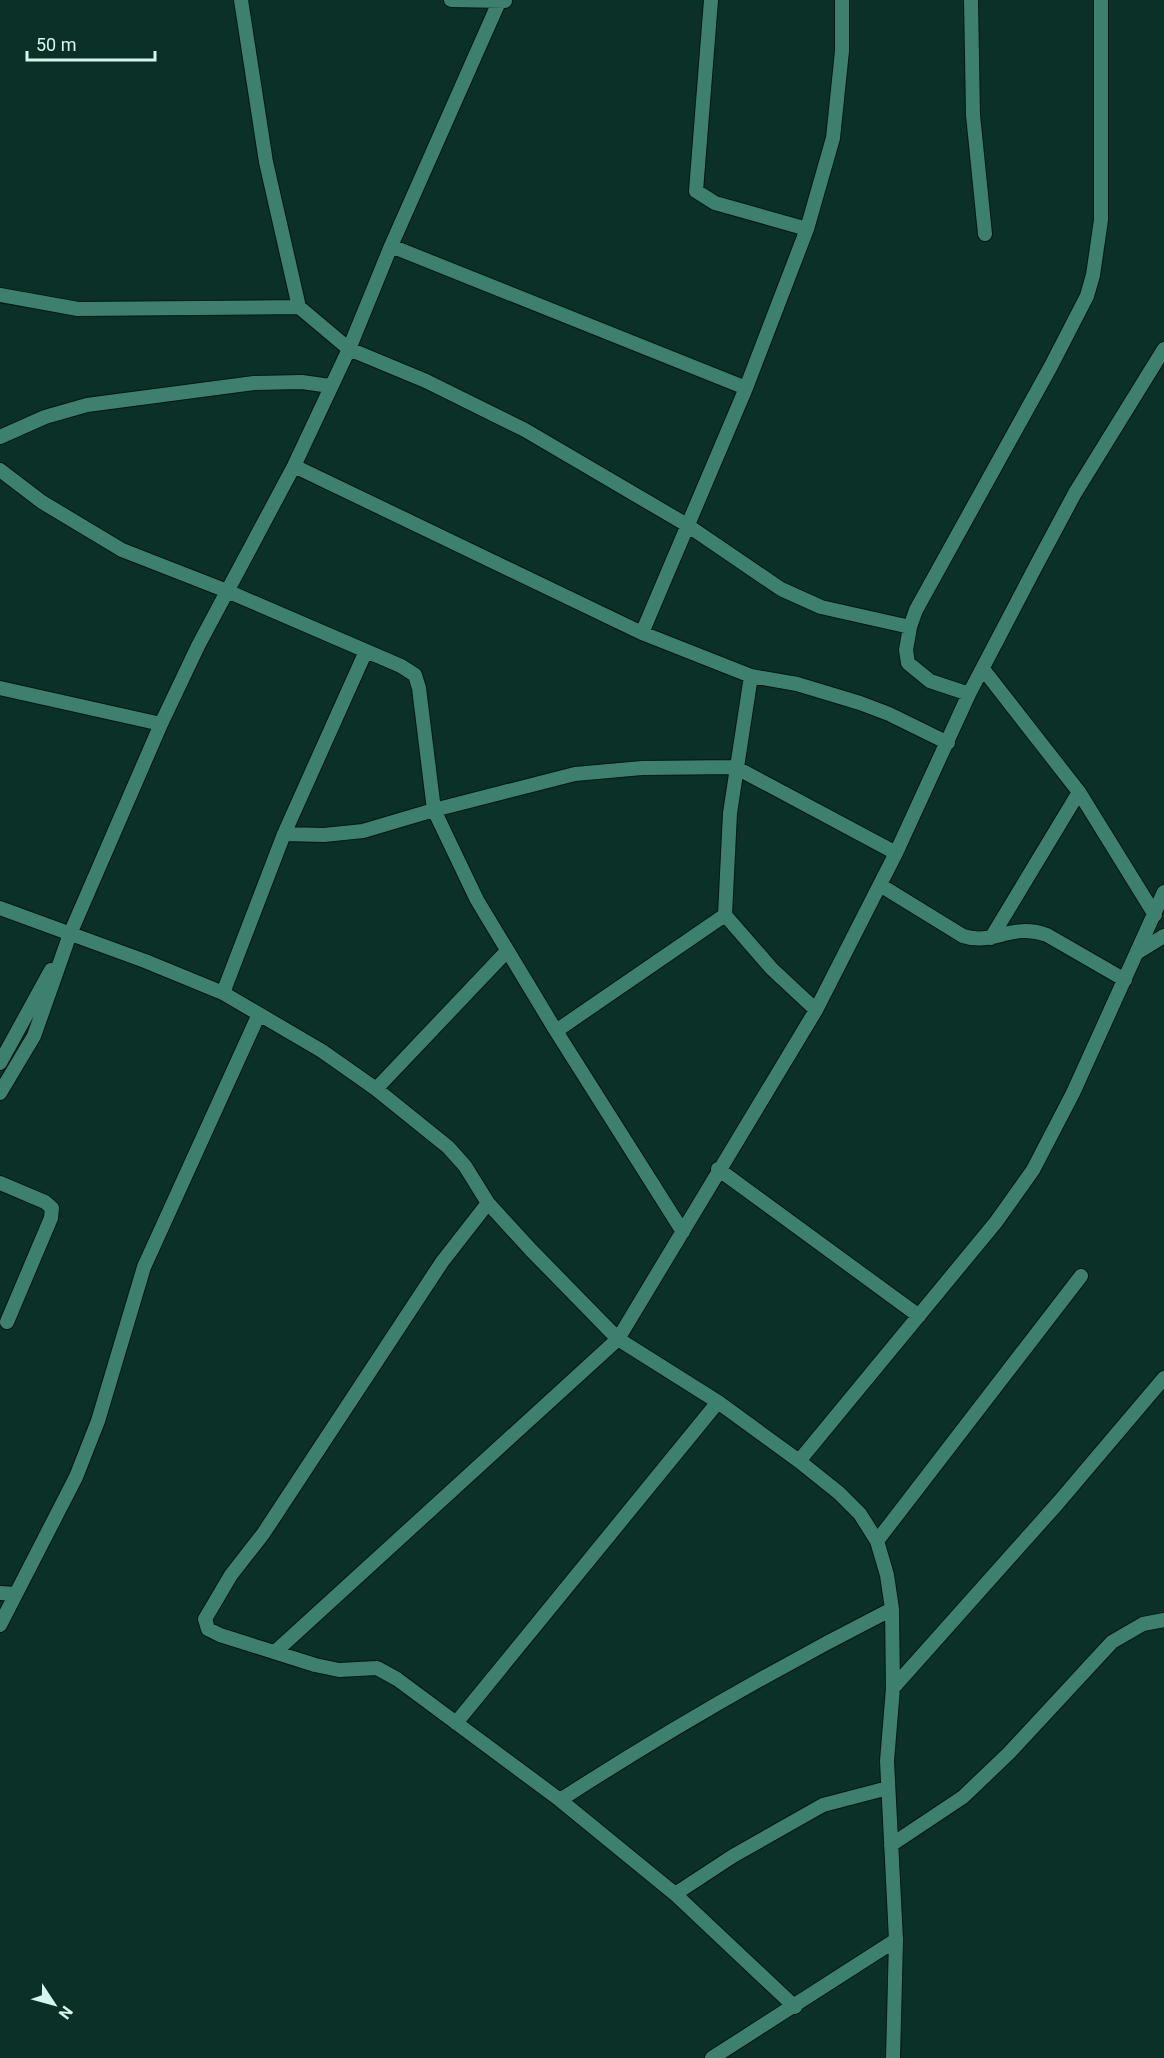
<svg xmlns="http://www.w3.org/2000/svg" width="1164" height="2058" viewBox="0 0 1164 2058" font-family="Roboto,sans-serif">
  <rect width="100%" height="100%" fill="#0b3027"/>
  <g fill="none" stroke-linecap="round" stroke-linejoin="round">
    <defs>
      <path id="minor" d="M 241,0 L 266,162 L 299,307 L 349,349 L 426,381 L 525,430 L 687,525 L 781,589 L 821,607 L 910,627
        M 451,0 L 505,1
        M 711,0 L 696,191 L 715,203 L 807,229
        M 971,0 L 973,115 L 985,234
        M 391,246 L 746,388
        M 0,295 L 78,309 L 299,307
        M 0,437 L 45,417 L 87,405 L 254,383 L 302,382 L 330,386
        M 294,466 L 642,633 L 751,676 L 797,684 L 860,703 L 889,714 L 948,743
        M 0,470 L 42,502 L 122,550 L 227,591 L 401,666 L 415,675 L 419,688 L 434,810 L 477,900 L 556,1031 L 683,1232
        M 642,633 L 746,388 L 807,229 L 833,138 L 842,51 L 842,0
        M 983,669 L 1079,792 L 1155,915
        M 751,676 L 730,813 L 725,915 L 772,969 L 816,1010
        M 0,688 L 161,724
        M 969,694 L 930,681 L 908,663 L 906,650 L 910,627 L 916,610 L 1051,366 L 1087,296 L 1093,275 L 1101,220 L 1101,0
        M 284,834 L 324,835 L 363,831 L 434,810 L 575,774 L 642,768 L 735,767 L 896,853
        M 880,885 L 963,936 C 993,946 1012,922 1047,935 L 1125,980
        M 0,908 L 145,961 L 223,993 L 322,1051 L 376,1089 L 448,1147 L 465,1166 L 488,1203 L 531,1250 L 618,1339 L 718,1402 L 799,1461 L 839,1493 L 860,1514 L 877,1541 L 887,1575 L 892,1609 L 893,1688 L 887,1761 L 896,1940 L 893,2058
        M 991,938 L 1079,792
        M 1138,952 L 1164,936
        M 223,993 L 284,834 L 366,651
        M 556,1031 L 725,915
        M 0,1063 L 51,970
        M 376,1089 L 507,951
        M 0,1093 L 34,1036 L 70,934 L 161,724 L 198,646 L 294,466 L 349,349 L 391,246 L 499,2
        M 718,1169 L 919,1316
        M 0,1183 L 45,1202 L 52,1208 L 51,1218 L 7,1322
        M 488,1203 L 442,1262 L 263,1534 L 231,1575 L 205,1619 L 208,1629 L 220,1635 L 315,1665 L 339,1670 L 377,1668 L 397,1679 L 560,1800 L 675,1894 L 795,2007
        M 799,1461 L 996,1222 L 1033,1170 L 1073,1093 L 1164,892
        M 877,1541 L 1081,1276
        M 0,1593 L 16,1594
        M 0,1625 L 76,1477 L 98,1421 L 144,1267 L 259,1014
        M 275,1652 L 618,1339 L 816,1010 L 896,853 L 969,694 L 1037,564 L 1075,493 L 1164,349
        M 893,1688 L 1058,1503 L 1164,1378
        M 456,1723 L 718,1402
        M 560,1800 C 667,1731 778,1667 892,1609
        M 891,1845 L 963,1797 L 1009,1753 L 1112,1642 L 1143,1624 L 1164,1620
        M 675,1894 L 733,1856 L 823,1805 L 888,1788
        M 712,2058 L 896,1940"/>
    </defs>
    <use href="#minor" stroke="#021611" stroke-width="16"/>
    <use href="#minor" stroke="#3d806f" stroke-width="14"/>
  </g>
  <g transform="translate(54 2004) rotate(126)" stroke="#0b3027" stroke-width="4.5" paint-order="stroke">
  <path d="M0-4.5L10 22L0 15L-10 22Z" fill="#d5f6ec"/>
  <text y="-9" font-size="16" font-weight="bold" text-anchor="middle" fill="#d5f6ec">N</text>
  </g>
  <path d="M27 51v9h128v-9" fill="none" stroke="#d5f6ec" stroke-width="3"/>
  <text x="36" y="51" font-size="18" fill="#d5f6ec" stroke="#0b3027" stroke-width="4.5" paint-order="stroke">50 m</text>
</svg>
